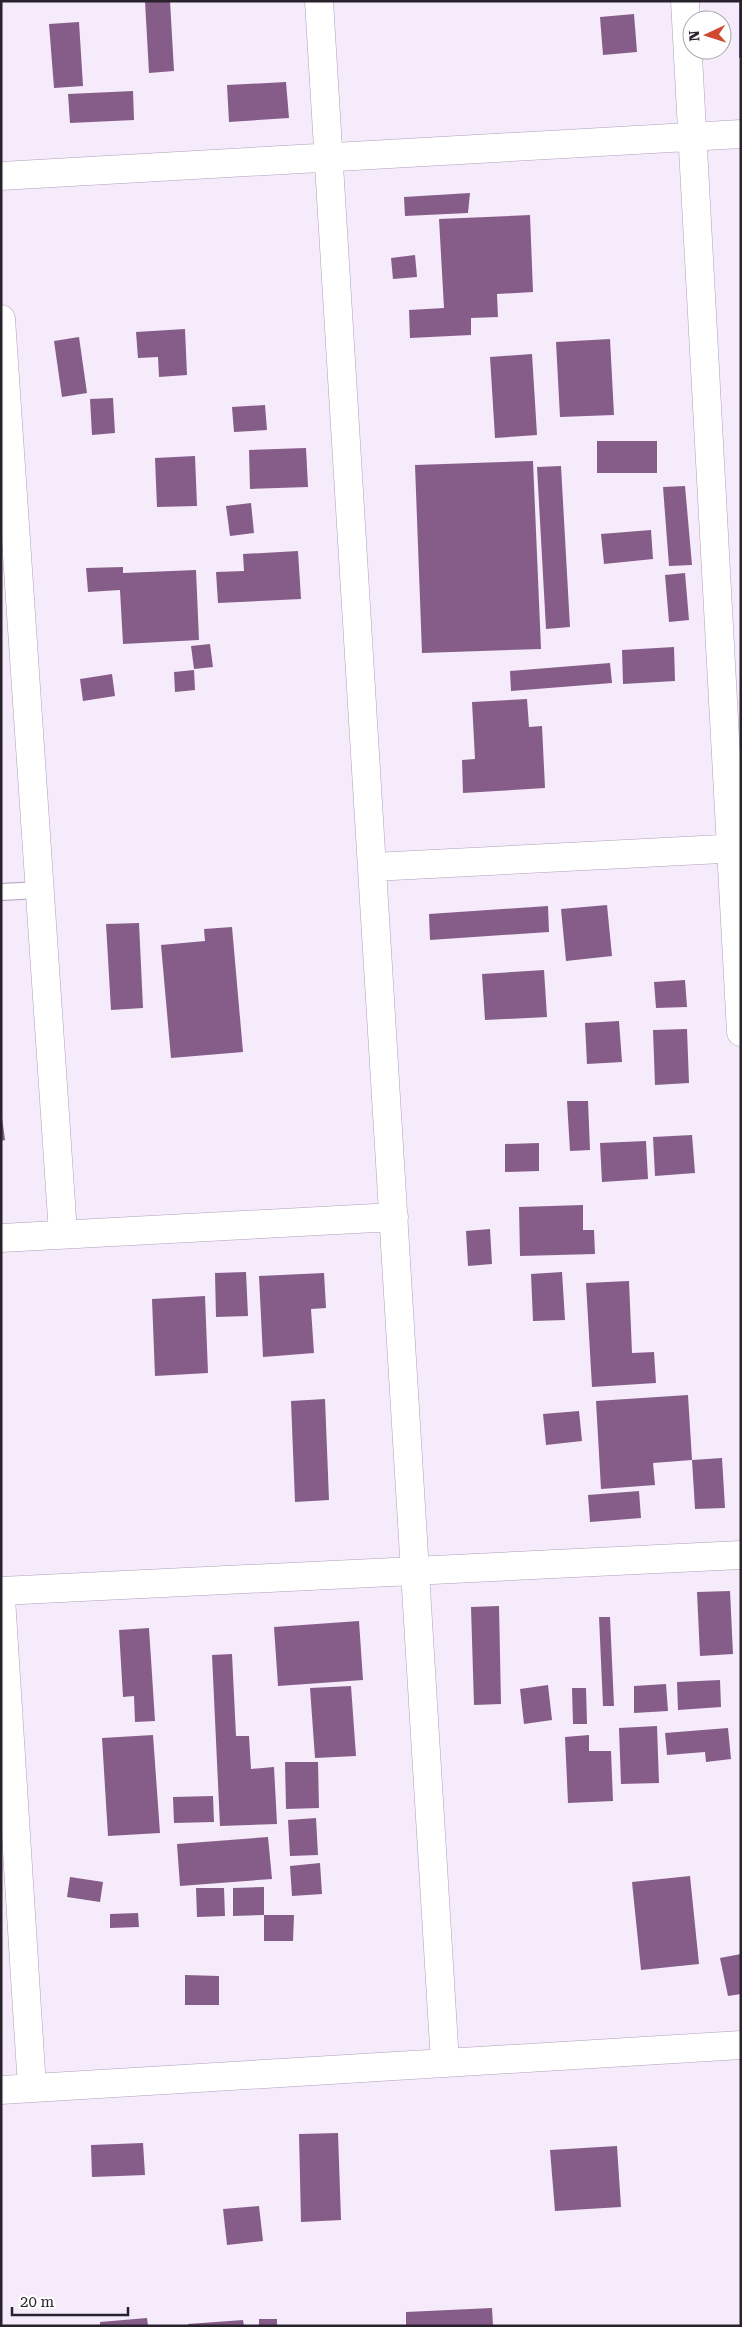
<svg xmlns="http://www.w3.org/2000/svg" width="742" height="2327" viewBox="0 0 742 2327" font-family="'Roboto Serif',serif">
  <rect width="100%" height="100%" fill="#f5ebfb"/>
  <path fill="#865d89" d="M 145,1 L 170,1 L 174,71 L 149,73 Z
    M 739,1 L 741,1 L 741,58 L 739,58 Z
    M 634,14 L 637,52 L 603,55 L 600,17 Z
    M 79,22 L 83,86 L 54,88 L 49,24 Z
    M 286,82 L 289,118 L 229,122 L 227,85 Z
    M 133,91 L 134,120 L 70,123 L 68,94 Z
    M 470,193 L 468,213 L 405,216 L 404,197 Z
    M 530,215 L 533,292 L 497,294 L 498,317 L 471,318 L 471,335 L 410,338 L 409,310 L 444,308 L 439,219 Z
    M 415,255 L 417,277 L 393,279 L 391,258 Z
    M 185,329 L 187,375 L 159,377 L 158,357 L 138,358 L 136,332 Z
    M 79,337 L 87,393 L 62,397 L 54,341 Z
    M 610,339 L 614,415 L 560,417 L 556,342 Z
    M 532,354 L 537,435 L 495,438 L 490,357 Z
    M 113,398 L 115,433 L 92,435 L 90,399 Z
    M 265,405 L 267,430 L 234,432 L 232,407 Z
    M 597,441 L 657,441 L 657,473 L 597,473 Z
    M 306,448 L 308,487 L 250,489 L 249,450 Z
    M 195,456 L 197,506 L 157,507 L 155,458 Z
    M 533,461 L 541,649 L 422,653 L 415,465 Z
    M 561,466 L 570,627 L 546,629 L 537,467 Z
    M 685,486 L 692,565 L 669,566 L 663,487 Z
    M 251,503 L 254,533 L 230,536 L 226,506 Z
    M 651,530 L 653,559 L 604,564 L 601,534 Z
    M 298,551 L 301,599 L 218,603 L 216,572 L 244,571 L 243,554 Z
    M 123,567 L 123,573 L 196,570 L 199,640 L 123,644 L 120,590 L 88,592 L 86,568 Z
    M 685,573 L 689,620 L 669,622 L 665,575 Z
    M 210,644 L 213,667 L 194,669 L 191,646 Z
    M 674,647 L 675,681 L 623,684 L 622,650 Z
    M 610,663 L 612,683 L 511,691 L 510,671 Z
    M 194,670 L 195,690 L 175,692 L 174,672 Z
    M 112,674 L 115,696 L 83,701 L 80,679 Z
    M 527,699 L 529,727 L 542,726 L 545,788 L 463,793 L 462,760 L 475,759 L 472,702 Z
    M 607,905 L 612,956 L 566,961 L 561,909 Z
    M 548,906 L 549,932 L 430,940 L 429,914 Z
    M 139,923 L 143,1008 L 111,1010 L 106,924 Z
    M 232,927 L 243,1052 L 171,1058 L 161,945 L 205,941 L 204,929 Z
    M 544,970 L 547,1017 L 485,1020 L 482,974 Z
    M 685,980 L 687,1007 L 656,1008 L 654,982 Z
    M 619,1021 L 622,1062 L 587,1064 L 585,1023 Z
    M 687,1029 L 689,1083 L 655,1085 L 653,1030 Z
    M 567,1101 L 588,1101 L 590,1150 L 570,1151 Z
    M 1,1110 L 5,1140 L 1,1141 Z
    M 692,1135 L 695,1173 L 655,1176 L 653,1137 Z
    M 646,1141 L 648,1179 L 602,1182 L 600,1143 Z
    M 539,1143 L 539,1171 L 505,1172 L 505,1144 Z
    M 583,1205 L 583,1230 L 594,1230 L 595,1254 L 520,1256 L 519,1207 Z
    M 490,1229 L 492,1264 L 468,1266 L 466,1231 Z
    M 246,1272 L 248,1316 L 216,1317 L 215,1273 Z
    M 562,1272 L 565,1320 L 533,1321 L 531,1274 Z
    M 324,1273 L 326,1308 L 311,1309 L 314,1353 L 263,1357 L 259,1276 Z
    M 629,1281 L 632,1353 L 654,1352 L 656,1383 L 592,1387 L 586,1283 Z
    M 205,1296 L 208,1373 L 155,1376 L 152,1299 Z
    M 688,1395 L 692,1460 L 653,1463 L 655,1485 L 601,1489 L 596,1401 Z
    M 325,1399 L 329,1500 L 295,1502 L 291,1401 Z
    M 579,1411 L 582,1441 L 546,1445 L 543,1414 Z
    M 722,1458 L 725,1508 L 695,1509 L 692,1460 Z
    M 639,1491 L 641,1518 L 590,1522 L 588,1495 Z
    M 730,1591 L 733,1654 L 700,1656 L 697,1592 Z
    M 499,1606 L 501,1704 L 474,1705 L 471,1607 Z
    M 599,1617 L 610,1617 L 614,1706 L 603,1706 Z
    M 359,1621 L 363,1680 L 278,1686 L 274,1627 Z
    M 149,1628 L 155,1721 L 135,1722 L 134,1696 L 123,1697 L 119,1630 Z
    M 232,1654 L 236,1736 L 249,1736 L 251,1769 L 274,1767 L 277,1824 L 220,1826 L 212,1655 Z
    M 720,1680 L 721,1707 L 678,1710 L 677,1682 Z
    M 666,1684 L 668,1711 L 634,1713 L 634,1686 Z
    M 548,1685 L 552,1720 L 524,1724 L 520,1689 Z
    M 351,1686 L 356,1756 L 315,1758 L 310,1688 Z
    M 572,1688 L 586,1688 L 587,1724 L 573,1724 Z
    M 657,1726 L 659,1783 L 621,1784 L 619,1728 Z
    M 728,1728 L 731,1759 L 706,1762 L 705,1752 L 667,1755 L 665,1733 Z
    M 153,1735 L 160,1833 L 108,1836 L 102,1738 Z
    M 589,1735 L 589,1751 L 611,1751 L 613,1801 L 568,1803 L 565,1737 Z
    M 285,1762 L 318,1762 L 319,1808 L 286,1809 Z
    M 213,1796 L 214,1822 L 174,1823 L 173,1797 Z
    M 316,1818 L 318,1855 L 290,1856 L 288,1820 Z
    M 268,1837 L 272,1879 L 180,1886 L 177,1844 Z
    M 320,1863 L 322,1894 L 292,1896 L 290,1866 Z
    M 690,1876 L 699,1964 L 641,1970 L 632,1882 Z
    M 70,1877 L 103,1882 L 100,1902 L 67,1897 Z
    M 264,1887 L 264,1915 L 233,1916 L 233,1888 Z
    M 196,1888 L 224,1888 L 225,1916 L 197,1917 Z
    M 138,1913 L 139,1927 L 110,1928 L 110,1914 Z
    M 264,1915 L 294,1915 L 293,1941 L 264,1941 Z
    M 741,1954 L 741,1994 L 728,1996 L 720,1958 Z
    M 185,1975 L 219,1976 L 219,2005 L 185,2005 Z
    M 338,2133 L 341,2220 L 301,2222 L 299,2134 Z
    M 143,2143 L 145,2175 L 92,2177 L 91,2145 Z
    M 617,2146 L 621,2207 L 555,2211 L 550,2150 Z
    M 259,2206 L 263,2241 L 227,2245 L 223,2209 Z
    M 492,2308 L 493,2326 L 406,2326 L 406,2312 Z
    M 147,2318 L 148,2326 L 100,2326 L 100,2322 Z
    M 259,2319 L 277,2319 L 277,2326 L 259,2326 Z
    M 243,2320 L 244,2326 L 188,2326 L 188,2324 Z"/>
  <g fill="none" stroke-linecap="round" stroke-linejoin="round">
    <defs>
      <path id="lane" d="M 1,892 L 39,890"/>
      <path id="street" d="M 319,1 L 445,2063
        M 685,1 L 741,1032
        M 1,176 L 741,134
        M 1,319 L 63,1233
        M 373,867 L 741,848
        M 1,1238 L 394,1217
        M 1,1591 L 741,1555
        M 1,1598 L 32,2088
        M 1,2090 L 741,2045"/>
    </defs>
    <use href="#lane" stroke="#b0a0ba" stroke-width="18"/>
    <use href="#street" stroke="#b0a0ba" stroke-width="29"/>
    <use href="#lane" stroke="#fff" stroke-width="16"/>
    <use href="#street" stroke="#fff" stroke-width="28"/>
  </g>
  <rect width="742" height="2327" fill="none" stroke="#28222c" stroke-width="5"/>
  <g transform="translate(707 35) rotate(266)"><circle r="24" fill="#ffffff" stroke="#a9a7ab"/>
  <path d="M0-4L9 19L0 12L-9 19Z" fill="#d2472f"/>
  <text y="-8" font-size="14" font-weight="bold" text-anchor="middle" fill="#28222c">N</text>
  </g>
  <path d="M12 2307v8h116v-8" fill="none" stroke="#28222c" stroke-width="2.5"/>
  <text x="20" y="2307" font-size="15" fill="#28222c" stroke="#ffffff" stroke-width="4" paint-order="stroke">20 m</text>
</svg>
